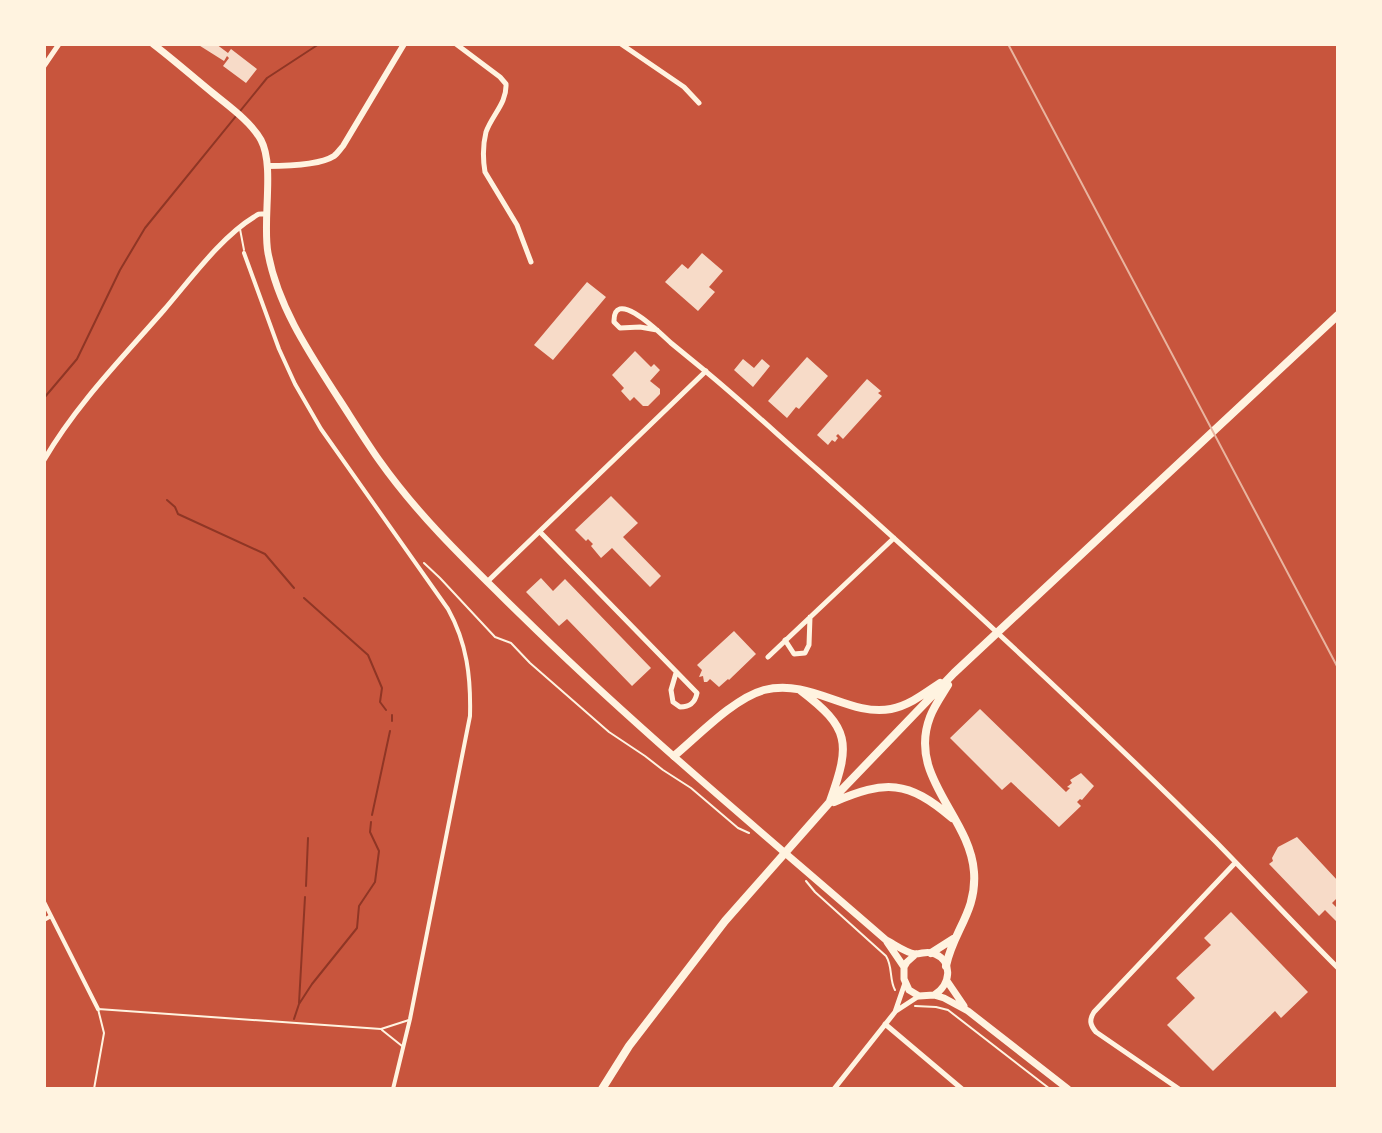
<svg xmlns="http://www.w3.org/2000/svg" width="1382" height="1133" viewBox="0 0 1382 1133" font-family="Lato,sans-serif">
  <rect width="100%" height="100%" fill="#c8553d"/>
  <g fill="none" stroke-linecap="round" stroke-linejoin="round">
    <path stroke="#8f3625" stroke-width="2" d="M 44,398 L 77,359 L 120,270 L 145,228 L 267,78 L 319,44
      M 167,500 L 175,507 L 178,514 L 265,554 L 294,588
      M 304,598 L 368,655 L 382,688 L 380,702 L 386,710
      M 392,715 L 392,721
      M 372,815 L 390,731
      M 306,886 L 308,838
      M 299,1003 L 305,897
      M 294,1019 L 299,1004 L 312,984 L 357,928 L 359,906 L 375,882 L 379,851 L 370,832 L 371,822"/>
  </g>
  <path fill="#f7dbc8" d="M 197,44 L 216,44 L 228,53 L 231,49 L 257,69 L 246,83 L 223,66 L 229,58 L 227,56 L 224,61 Z
    M 702,253 L 723,271 L 709,287 L 715,292 L 698,311 L 665,282 L 682,264 L 688,269 Z
    M 587,282 L 606,297 L 553,360 L 534,345 Z
    M 635,351 L 651,367 L 654,364 L 660,370 L 650,381 L 660,389 L 660,394 L 648,406 L 643,406 L 634,397 L 630,401 L 621,391 L 624,388 L 612,375 Z
    M 807,357 L 828,376 L 799,409 L 796,407 L 787,418 L 768,401 Z
    M 743,359 L 754,368 L 762,359 L 770,366 L 753,387 L 734,370 Z
    M 867,379 L 881,391 L 878,393 L 882,396 L 843,439 L 838,434 L 836,436 L 838,438 L 835,442 L 832,440 L 828,445 L 817,435 Z
    M 611,496 L 638,523 L 623,537 L 661,576 L 650,587 L 612,548 L 601,558 L 591,546 L 593,544 L 588,539 L 586,541 L 575,530 Z
    M 541,578 L 553,591 L 565,579 L 651,668 L 632,686 L 567,619 L 559,626 L 526,592 Z
    M 734,631 L 756,654 L 729,680 L 728,679 L 719,687 L 710,679 L 707,682 L 704,682 L 703,676 L 699,677 L 702,670 L 697,665 Z
    M 980,709 L 1066,792 L 1070,788 L 1067,787 L 1072,783 L 1070,780 L 1081,773 L 1094,786 L 1082,800 L 1080,799 L 1077,802 L 1081,806 L 1059,827 L 1011,782 L 1002,790 L 950,738 Z
    M 1297,837 L 1338,881 L 1338,897 L 1332,903 L 1338,909 L 1338,920 L 1336,921 L 1325,910 L 1319,916 L 1269,864 L 1273,861 L 1272,858 L 1278,847 Z
    M 1231,912 L 1308,992 L 1281,1018 L 1275,1011 L 1213,1071 L 1167,1025 L 1195,998 L 1176,978 L 1211,945 L 1204,938 Z"/>
  <g fill="none" stroke-linecap="round" stroke-linejoin="round">
    <path stroke="#fff3e0" stroke-width="2" d="M 424,563 L 440,578 L 495,637 L 511,643 L 530,663 L 609,732 L 645,756 L 663,770 L 691,788 L 738,828 L 749,833
      M 806,881 L 815,892 L 886,956 C 893,967 889,979 895,990
      M 915,1006 L 936,1007 L 948,1010 L 1050,1089"/>
    <path stroke="#fff3e0" stroke-width="2" d="M 240,229 L 244,250
      M 382,1030 L 402,1046
      M 94,1089 L 104,1033 L 98,1009 L 381,1029 L 409,1020"/>
    <path stroke="#fff3e0" stroke-width="4" d="M 244,253 L 279,349 L 295,384 L 321,429 L 448,609 C 467,643 471,677 470,716 L 410,1019 L 393,1089
      M 44,902 L 98,1009
      M 44,920 L 51,916"/>
    <path stroke="#fff3e0" stroke-width="5" d="M 456,44 L 500,77 L 506,84 C 507,103 492,115 486,132 C 483,144 483,160 485,172 L 517,225 L 531,262
      M 621,44 L 684,87 L 699,103
      M 44,66 L 59,44
      M 657,330 L 640,327 L 620,328 L 614,322 C 613,285 663,336 671,343 C 682,352 693,361 704,370 C 743,402 780,437 818,470 C 954,591 1087,714 1216,842 C 1257,884 1297,927 1338,968
      M 44,460 C 76,405 122,358 164,310 C 190,280 221,237 254,217 C 260,213 259,214 266,214
      M 540,532 L 697,693 C 695,703 690,707 680,707 L 673,702 L 671,690 L 676,673
      M 487,582 L 706,371
      M 785,640 L 794,654 L 805,653 L 809,645 L 810,617
      M 768,657 L 894,538
      M 896,1011 L 919,996
      M 885,1024 L 962,1089
      M 834,1089 L 895,1012 L 905,983
      M 1179,1089 L 1096,1032 C 1090,1025 1089,1020 1094,1012 L 1235,863"/>
    <path stroke="#fff3e0" stroke-width="6" d="M 267,166 C 284,166 320,165 334,156 C 338,153 340,149 343,146 L 404,44"/>
    <path stroke="#fff3e0" stroke-width="7" d="M 153,44 C 174,60 193,77 214,94 C 230,107 251,122 261,140 C 275,166 262,221 268,253 C 278,307 310,354 339,399 C 352,419 365,440 379,460 C 420,518 470,565 521,615 C 637,729 763,833 886,940 C 894,944 906,953 915,954 C 923,954 927,950 935,954 C 954,962 950,986 934,995
      M 887,942 L 904,967
      M 916,954 L 907,962 L 904,967 L 904,979 L 909,990 L 919,996 L 934,995 L 944,998 L 968,1011 L 1068,1089
      M 947,981 L 964,1006"/>
    <path stroke="#fff3e0" stroke-width="8" d="M 800,690 C 850,728 851,743 830,801
      M 674,756 C 698,736 734,698 764,690 C 811,678 849,717 891,709 C 910,705 925,693 940,683
      M 834,802 C 885,780 908,780 952,818
      M 931,953 L 953,939
      M 946,966 C 953,931 977,912 974,872 C 970,816 907,777 930,717 C 934,706 942,695 948,685
      M 602,1089 L 629,1046 L 725,921 L 829,803 L 954,673 L 1338,315"/>
    <path stroke="#e9b49f" stroke-width="2" d="M 1008,44 L 1338,668"/>
  </g>
  <rect width="1382" height="1133" fill="none" stroke="#fff3e0" stroke-width="92"/>
</svg>
